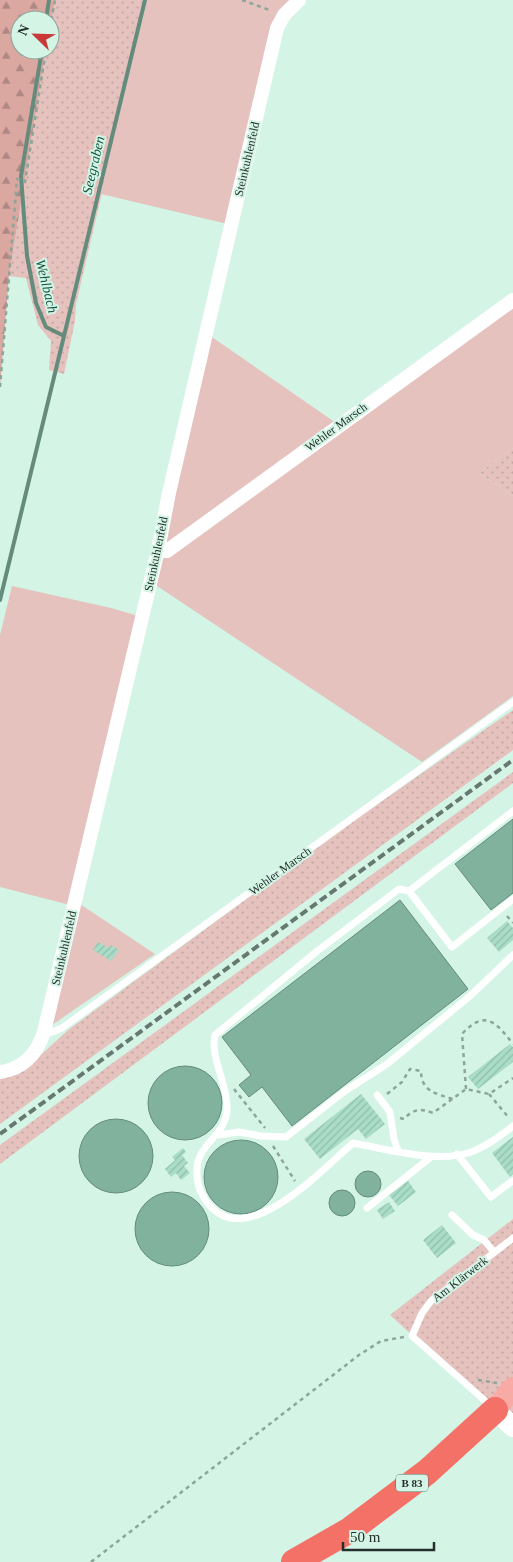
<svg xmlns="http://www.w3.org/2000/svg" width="513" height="1562" viewBox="0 0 513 1562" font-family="Georgia,serif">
  <defs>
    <pattern id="grass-dots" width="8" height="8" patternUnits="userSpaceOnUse" patternTransform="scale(1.25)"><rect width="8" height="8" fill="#e5c2bd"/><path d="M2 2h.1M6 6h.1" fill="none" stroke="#c4a7a3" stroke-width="1.8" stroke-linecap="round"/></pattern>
    <pattern id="forest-firs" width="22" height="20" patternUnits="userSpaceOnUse" patternTransform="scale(1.25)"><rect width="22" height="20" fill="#daa7a1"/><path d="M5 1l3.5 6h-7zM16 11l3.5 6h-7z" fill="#b08883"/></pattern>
    <pattern id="building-hatch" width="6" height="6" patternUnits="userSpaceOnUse" patternTransform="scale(1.25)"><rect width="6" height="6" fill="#a9ddc8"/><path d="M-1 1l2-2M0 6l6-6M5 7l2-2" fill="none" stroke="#91beac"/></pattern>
  </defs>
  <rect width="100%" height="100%" fill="#d4f4e6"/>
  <path fill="url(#grass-dots)" d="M 55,0 L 147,0 L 76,304 L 75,321 L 64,374 L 49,370 L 51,341 L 38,325 L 26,278 L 9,276 L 46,50 L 50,50 L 50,28 Z
    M 513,448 L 513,496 L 479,473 Z
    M 513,710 L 513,750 L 0,1124 L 0,1078 L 29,1066 L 68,1030 L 340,830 Z
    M 513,772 L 513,783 L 0,1164 L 0,1145 Z
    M 513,1219 L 513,1427 L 390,1315 Z"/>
  <path fill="url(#forest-firs)" d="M 0,0 L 55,0 L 50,28 L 50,20 L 20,20 L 20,50 L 46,50 L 9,276 L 0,387 Z"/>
  <path fill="#e5c2bd" d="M 147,0 L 299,0 L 284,15 L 232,225 L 101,194 Z
    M 513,300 L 513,448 L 479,473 L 513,496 L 513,696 L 422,762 L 151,582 L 206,333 L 339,425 Z
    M 12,586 L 111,608 L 142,617 L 74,906 L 0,887 L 0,635 Z
    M 80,904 L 155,954 L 52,1025 Z"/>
  <path fill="#80b29e" stroke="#648b7b" d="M 513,819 L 513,893 L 491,910 L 455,864 Z
    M 400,900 L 468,989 L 292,1126 L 262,1087 L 249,1097 L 239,1085 L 251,1075 L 222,1037 Z
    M148 1103a37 37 0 1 1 74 0a37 37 0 1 1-74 0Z
    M79 1156a37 37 0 1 1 74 0a37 37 0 1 1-74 0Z
    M204 1177a37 37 0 1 1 74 0a37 37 0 1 1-74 0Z
    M355 1184a13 13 0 1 1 26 0a13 13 0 1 1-26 0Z
    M329 1203a13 13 0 1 1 26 0a13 13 0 1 1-26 0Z
    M135 1229a37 37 0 1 1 74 0a37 37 0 1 1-74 0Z"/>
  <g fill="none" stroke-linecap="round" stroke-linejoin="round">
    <path stroke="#648b7b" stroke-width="4" d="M 46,20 L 49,0
      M 64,336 L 145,0
      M 0,600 L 64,336 L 46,327 L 36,303 L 27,256 L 21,176 L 42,50"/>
  </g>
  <path fill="url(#building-hatch)" d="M 507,921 L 513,928 L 513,940 L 499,952 L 487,938 Z
    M 98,942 L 109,948 L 111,945 L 119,950 L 111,961 L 93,950 Z
    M 510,1044 L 513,1047 L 513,1062 L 478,1089 L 468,1077 Z
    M 361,1094 L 385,1124 L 366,1139 L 358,1129 L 320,1159 L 304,1139 Z
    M 513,1137 L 513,1174 L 510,1177 L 492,1153 Z
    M 183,1148 L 186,1152 L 182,1155 L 188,1163 L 184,1166 L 190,1173 L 181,1180 L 176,1173 L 171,1177 L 165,1169 L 175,1160 L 172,1157 Z
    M 408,1181 L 416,1192 L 398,1206 L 389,1195 Z
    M 389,1202 L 395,1211 L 383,1219 L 377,1210 Z
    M 442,1225 L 456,1243 L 437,1258 L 423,1240 Z"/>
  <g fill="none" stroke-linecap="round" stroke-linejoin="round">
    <path stroke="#8da59b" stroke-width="2.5" stroke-dasharray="4 4" stroke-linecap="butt" d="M 242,0 L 272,11
      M 50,28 L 55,0
      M 0,387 L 17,179 L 25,182 L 46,50
      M 507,916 L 513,923
      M 234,1089 L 265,1128
      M 466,1089 L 462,1034 C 485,1009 496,1022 513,1044
      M 387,1094 L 402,1082 L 410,1069 L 421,1071 C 421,1091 436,1094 453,1099
      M 489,1094 L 509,1118
      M 400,1118 L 404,1119 C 413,1109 420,1108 433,1113 L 466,1089 L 489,1094 L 513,1078
      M 273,1146 L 295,1181
      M 478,1380 L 497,1383
      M 91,1562 L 359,1355 L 381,1341 L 404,1337"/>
    <path stroke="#fff" stroke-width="7" d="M 513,811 L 409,891 L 452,947 L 513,899
      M 409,891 L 399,889 L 316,952 L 215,1035 C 210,1060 228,1083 227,1109 C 227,1134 198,1144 197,1168 C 196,1185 201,1197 213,1209 C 252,1246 325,1167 353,1143 C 387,1149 437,1164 471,1152 C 487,1146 500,1136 513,1126
      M 44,1032 L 50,1033 L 62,1028 L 513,702
      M 377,1095 L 390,1112 L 394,1139 L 398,1151
      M 218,1135 L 239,1132 L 261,1136 L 286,1137 L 345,1091 L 387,1064 L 470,996 L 513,955
      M 457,1154 L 491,1197 L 512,1181
      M 367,1208 L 431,1157
      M 452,1215 L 473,1235 L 484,1240 L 494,1252
      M 491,1406 L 412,1336 L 422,1313 L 431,1301 L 513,1238"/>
    <path stroke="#fff" stroke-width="14" d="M 158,550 L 167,551 L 513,300
      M 0,1072 C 23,1069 37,1054 44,1032 L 158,550 L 169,493 L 277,28 L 284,15 L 299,0"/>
    <path stroke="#fff" stroke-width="20" d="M 495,1410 L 513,1427"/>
    <path stroke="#f8aaa4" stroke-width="22" d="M 495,1410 L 513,1388"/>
    <path stroke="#f47168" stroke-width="26" d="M 294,1562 L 350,1530 L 427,1472 L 495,1410"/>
    <path stroke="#667971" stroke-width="4" stroke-dasharray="8 4" stroke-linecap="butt" d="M 0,1134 L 513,760"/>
  </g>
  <g text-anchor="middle" stroke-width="4" stroke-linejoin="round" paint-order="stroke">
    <rect fill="#d4f4e6" stroke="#586a62" stroke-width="1" x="396" y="1474.5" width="32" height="17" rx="4"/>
    <g font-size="11" font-weight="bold" fill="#232f2a">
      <text x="412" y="1487">B 83</text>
    </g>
    <g font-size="12" fill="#232f2a" stroke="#d4f4e6">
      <text transform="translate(247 159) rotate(-77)" y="4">Steinkuhlenfeld</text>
      <text transform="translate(336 427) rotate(-36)" y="4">Wehler Marsch</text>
      <text transform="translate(156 554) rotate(-78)" y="4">Steinkuhlenfeld</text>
      <text transform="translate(280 871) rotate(-36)" y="4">Wehler Marsch</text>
      <text transform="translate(64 948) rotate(-77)" y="4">Steinkuhlenfeld</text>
      <text transform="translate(460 1279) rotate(-38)" y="4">Am Klärwerk</text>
    </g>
    <g font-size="14" font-style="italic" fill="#175743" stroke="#d4f4e6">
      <text transform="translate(93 165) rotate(-77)" y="5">Seegraben</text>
      <text transform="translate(47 286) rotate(76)" y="5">Wehlbach</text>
    </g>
  </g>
  <g transform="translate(35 35) rotate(293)"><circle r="24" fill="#d4f4e6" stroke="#8da59b"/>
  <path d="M0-4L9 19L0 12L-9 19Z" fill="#c83937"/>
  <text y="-8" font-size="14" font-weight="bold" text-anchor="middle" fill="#232f2a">N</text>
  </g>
  <path d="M343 1542v8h91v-8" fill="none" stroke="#232f2a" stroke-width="2.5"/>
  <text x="350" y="1542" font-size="15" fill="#232f2a" stroke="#d4f4e6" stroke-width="4" paint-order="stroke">50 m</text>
</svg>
